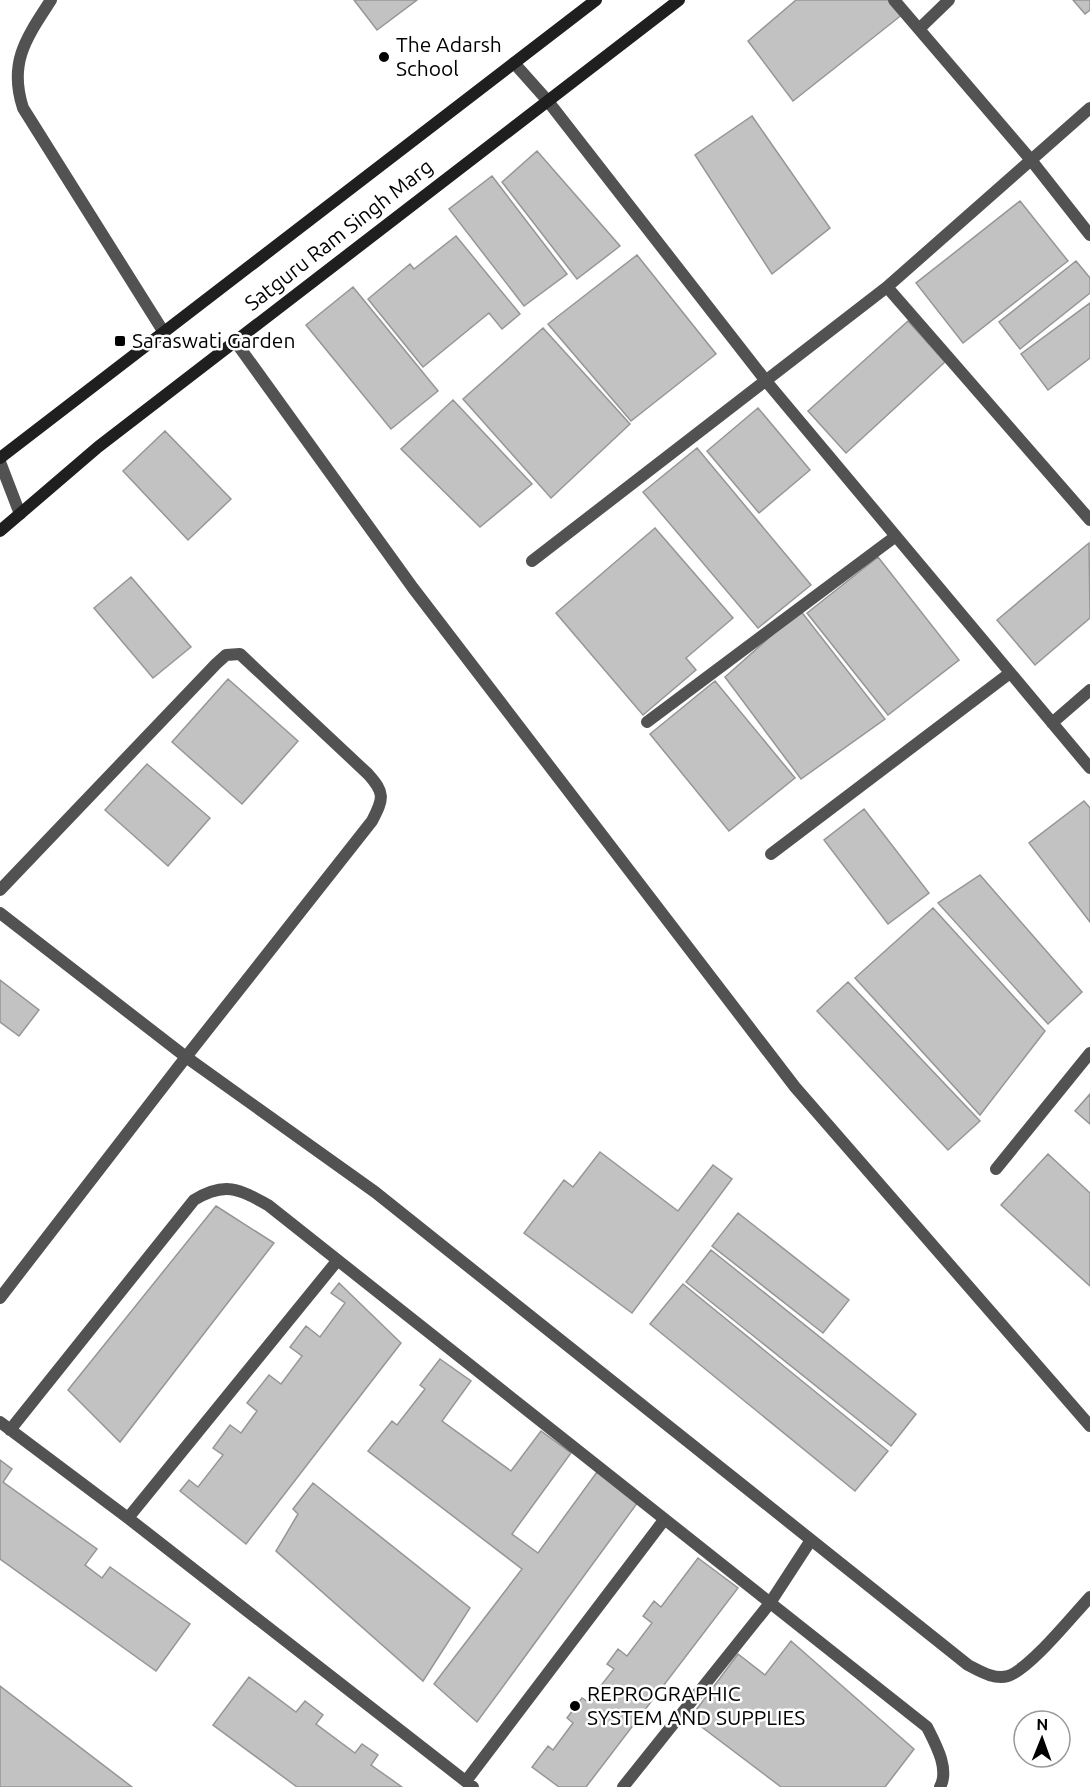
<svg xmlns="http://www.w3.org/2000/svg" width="1090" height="1787" viewBox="0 0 1090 1787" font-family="Ubuntu,sans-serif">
  <rect width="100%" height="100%" fill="#fff"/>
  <path fill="#c2c2c2" stroke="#969696" stroke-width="1.5" d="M 354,0 L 417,0 L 377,30 Z
    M 796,0 L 892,0 L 903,14 L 793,101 L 748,41 Z
    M 1073,0 L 1090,0 L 1090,10 L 1085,14 Z
    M 752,116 L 830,228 L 772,274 L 695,155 Z
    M 537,151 L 620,246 L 577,279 L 502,182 Z
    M 492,176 L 567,274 L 524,306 L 449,209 Z
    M 1020,201 L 1068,261 L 963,343 L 916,283 Z
    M 456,236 L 520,314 L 502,329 L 489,313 L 423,367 L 368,299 L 410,264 L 414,269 Z
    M 637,255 L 716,354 L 631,421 L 548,324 Z
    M 1076,261 L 1090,278 L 1090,293 L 1020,349 L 999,322 Z
    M 353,287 L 438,391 L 391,429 L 306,325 Z
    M 1090,303 L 1090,358 L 1048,390 L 1021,354 Z
    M 908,321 L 945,362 L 846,453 L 808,411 Z
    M 543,328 L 630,424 L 551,498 L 463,399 Z
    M 453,400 L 532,484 L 480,527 L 401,449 Z
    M 758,408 L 810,470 L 759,513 L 707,451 Z
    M 165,431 L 231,499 L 188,540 L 123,471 Z
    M 697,448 L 811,585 L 758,628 L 643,492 Z
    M 655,528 L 733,618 L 686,658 L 696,670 L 643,715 L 556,613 Z
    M 1089,543 L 1090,618 L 1035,665 L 997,620 Z
    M 878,557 L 959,660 L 888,715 L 807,613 Z
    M 131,577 L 191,647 L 153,678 L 94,608 Z
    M 800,610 L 885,719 L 801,779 L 725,677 Z
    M 228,679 L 298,741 L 242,804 L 172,742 Z
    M 715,681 L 795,778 L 729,831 L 650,734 Z
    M 147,764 L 210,818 L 168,866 L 105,810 Z
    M 1084,801 L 1090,808 L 1090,922 L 1029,843 Z
    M 864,809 L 929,893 L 888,924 L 824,840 Z
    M 980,875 L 1082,992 L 1048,1024 L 938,903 Z
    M 933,908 L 1045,1031 L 980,1115 L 855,978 Z
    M 0,980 L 39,1010 L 19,1036 L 0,1022 Z
    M 848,982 L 980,1121 L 948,1150 L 817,1011 Z
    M 1090,1094 L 1090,1124 L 1075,1111 Z
    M 600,1152 L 678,1211 L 713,1165 L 732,1179 L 632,1313 L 524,1233 L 564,1180 L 573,1187 Z
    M 1048,1154 L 1090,1193 L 1090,1286 L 1001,1205 Z
    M 216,1206 L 274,1243 L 120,1442 L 68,1390 Z
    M 738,1213 L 849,1300 L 823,1333 L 712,1246 Z
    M 711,1250 L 916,1414 L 891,1446 L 686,1282 Z
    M 339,1283 L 401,1343 L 246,1544 L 180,1491 L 189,1480 L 198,1487 L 223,1455 L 213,1448 L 230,1425 L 241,1433 L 257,1411 L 247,1403 L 269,1375 L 281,1384 L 302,1356 L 290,1347 L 306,1326 L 320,1337 L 345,1303 L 331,1293 Z
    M 683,1284 L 888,1451 L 855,1491 L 650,1324 Z
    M 440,1359 L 471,1381 L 442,1421 L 511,1471 L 541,1431 L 571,1453 L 512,1534 L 538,1553 L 597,1472 L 638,1502 L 477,1722 L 434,1684 L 522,1569 L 368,1451 L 392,1421 L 397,1425 L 425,1389 L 420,1385 Z
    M 0,1460 L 12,1469 L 3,1482 L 97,1549 L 85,1565 L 102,1578 L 110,1567 L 190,1624 L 156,1671 L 0,1559 Z
    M 313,1483 L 470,1608 L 423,1681 L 276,1551 L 298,1514 L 293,1509 Z
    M 698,1558 L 738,1588 L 586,1787 L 559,1787 L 532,1767 L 548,1746 L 553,1750 L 573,1723 L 567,1718 L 582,1698 L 588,1702 L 614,1669 L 607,1664 L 618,1649 L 627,1656 L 652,1623 L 643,1616 L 654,1601 L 661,1607 Z
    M 791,1641 L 914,1749 L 885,1787 L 781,1787 L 690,1718 L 738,1654 L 765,1675 Z
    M 249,1677 L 296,1712 L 305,1701 L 323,1715 L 316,1724 L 355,1753 L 362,1744 L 378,1755 L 371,1765 L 402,1787 L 297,1787 L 213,1725 Z
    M 0,1686 L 132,1787 L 0,1787 Z"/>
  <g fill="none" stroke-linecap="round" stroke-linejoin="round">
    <path stroke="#525252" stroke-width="12" d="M 894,0 L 1031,160 L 1090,235
      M 919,29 L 949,0
      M 514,63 L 547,100 L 766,381 L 1090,768
      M 887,287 L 1090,520
      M 235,341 L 413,588 L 795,1087 L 1090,1426
      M 532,561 L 887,287 L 1090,108
      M 647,722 L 896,536
      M 1052,723 L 1090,690
      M 771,854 L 1010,673
      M 0,890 L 216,664 L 226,655 L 240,654 L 368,774 C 385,793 384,798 372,821 L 186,1057 L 375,1192 L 968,1665 C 980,1671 994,1680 1008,1676 C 1030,1669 1073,1615 1090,1597
      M 0,913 L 186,1057 L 0,1298
      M 996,1169 L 1090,1053
      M 0,1422 L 128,1518 L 473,1787
      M 10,1430 L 194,1200 C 225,1181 239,1189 268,1205 L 927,1727 C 935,1743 950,1769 940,1787
      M 128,1518 L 337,1261
      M 466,1781 L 664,1520
      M 623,1787 L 770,1603 L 811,1540"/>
    <path stroke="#525252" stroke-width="12" d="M 51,0 C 27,37 8,62 23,108 L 163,331
      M 0,462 L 20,514"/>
    <path stroke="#1f1f1f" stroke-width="12" d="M 0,458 L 596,0
      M 0,531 L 98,447 L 679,0"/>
  </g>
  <g fill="#000" stroke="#fff" stroke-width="2">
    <circle cx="384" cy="57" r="6"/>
    <rect x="114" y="335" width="12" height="12" rx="3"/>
    <circle cx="575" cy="1706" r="6"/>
  </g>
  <g text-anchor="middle" stroke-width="5" stroke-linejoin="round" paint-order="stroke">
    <g font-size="21" fill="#000" stroke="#fff" text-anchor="start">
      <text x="396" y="52">The Adarsh<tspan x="396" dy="24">School</tspan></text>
      <text x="132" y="348">Saraswati Garden</text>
      <text x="587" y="1701">REPROGRAPHIC<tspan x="587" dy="24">SYSTEM AND SUPPLIES</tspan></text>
    </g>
    <g font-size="21" fill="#000" stroke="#fff">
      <text transform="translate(339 235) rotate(-38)" y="7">Satguru Ram Singh Marg</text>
    </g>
  </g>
  <g transform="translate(1042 1739) rotate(1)"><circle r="28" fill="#ffffff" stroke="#999999" stroke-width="1.5"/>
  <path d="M0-4.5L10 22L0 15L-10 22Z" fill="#000000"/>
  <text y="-9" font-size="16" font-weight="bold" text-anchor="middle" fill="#000000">N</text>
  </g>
</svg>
